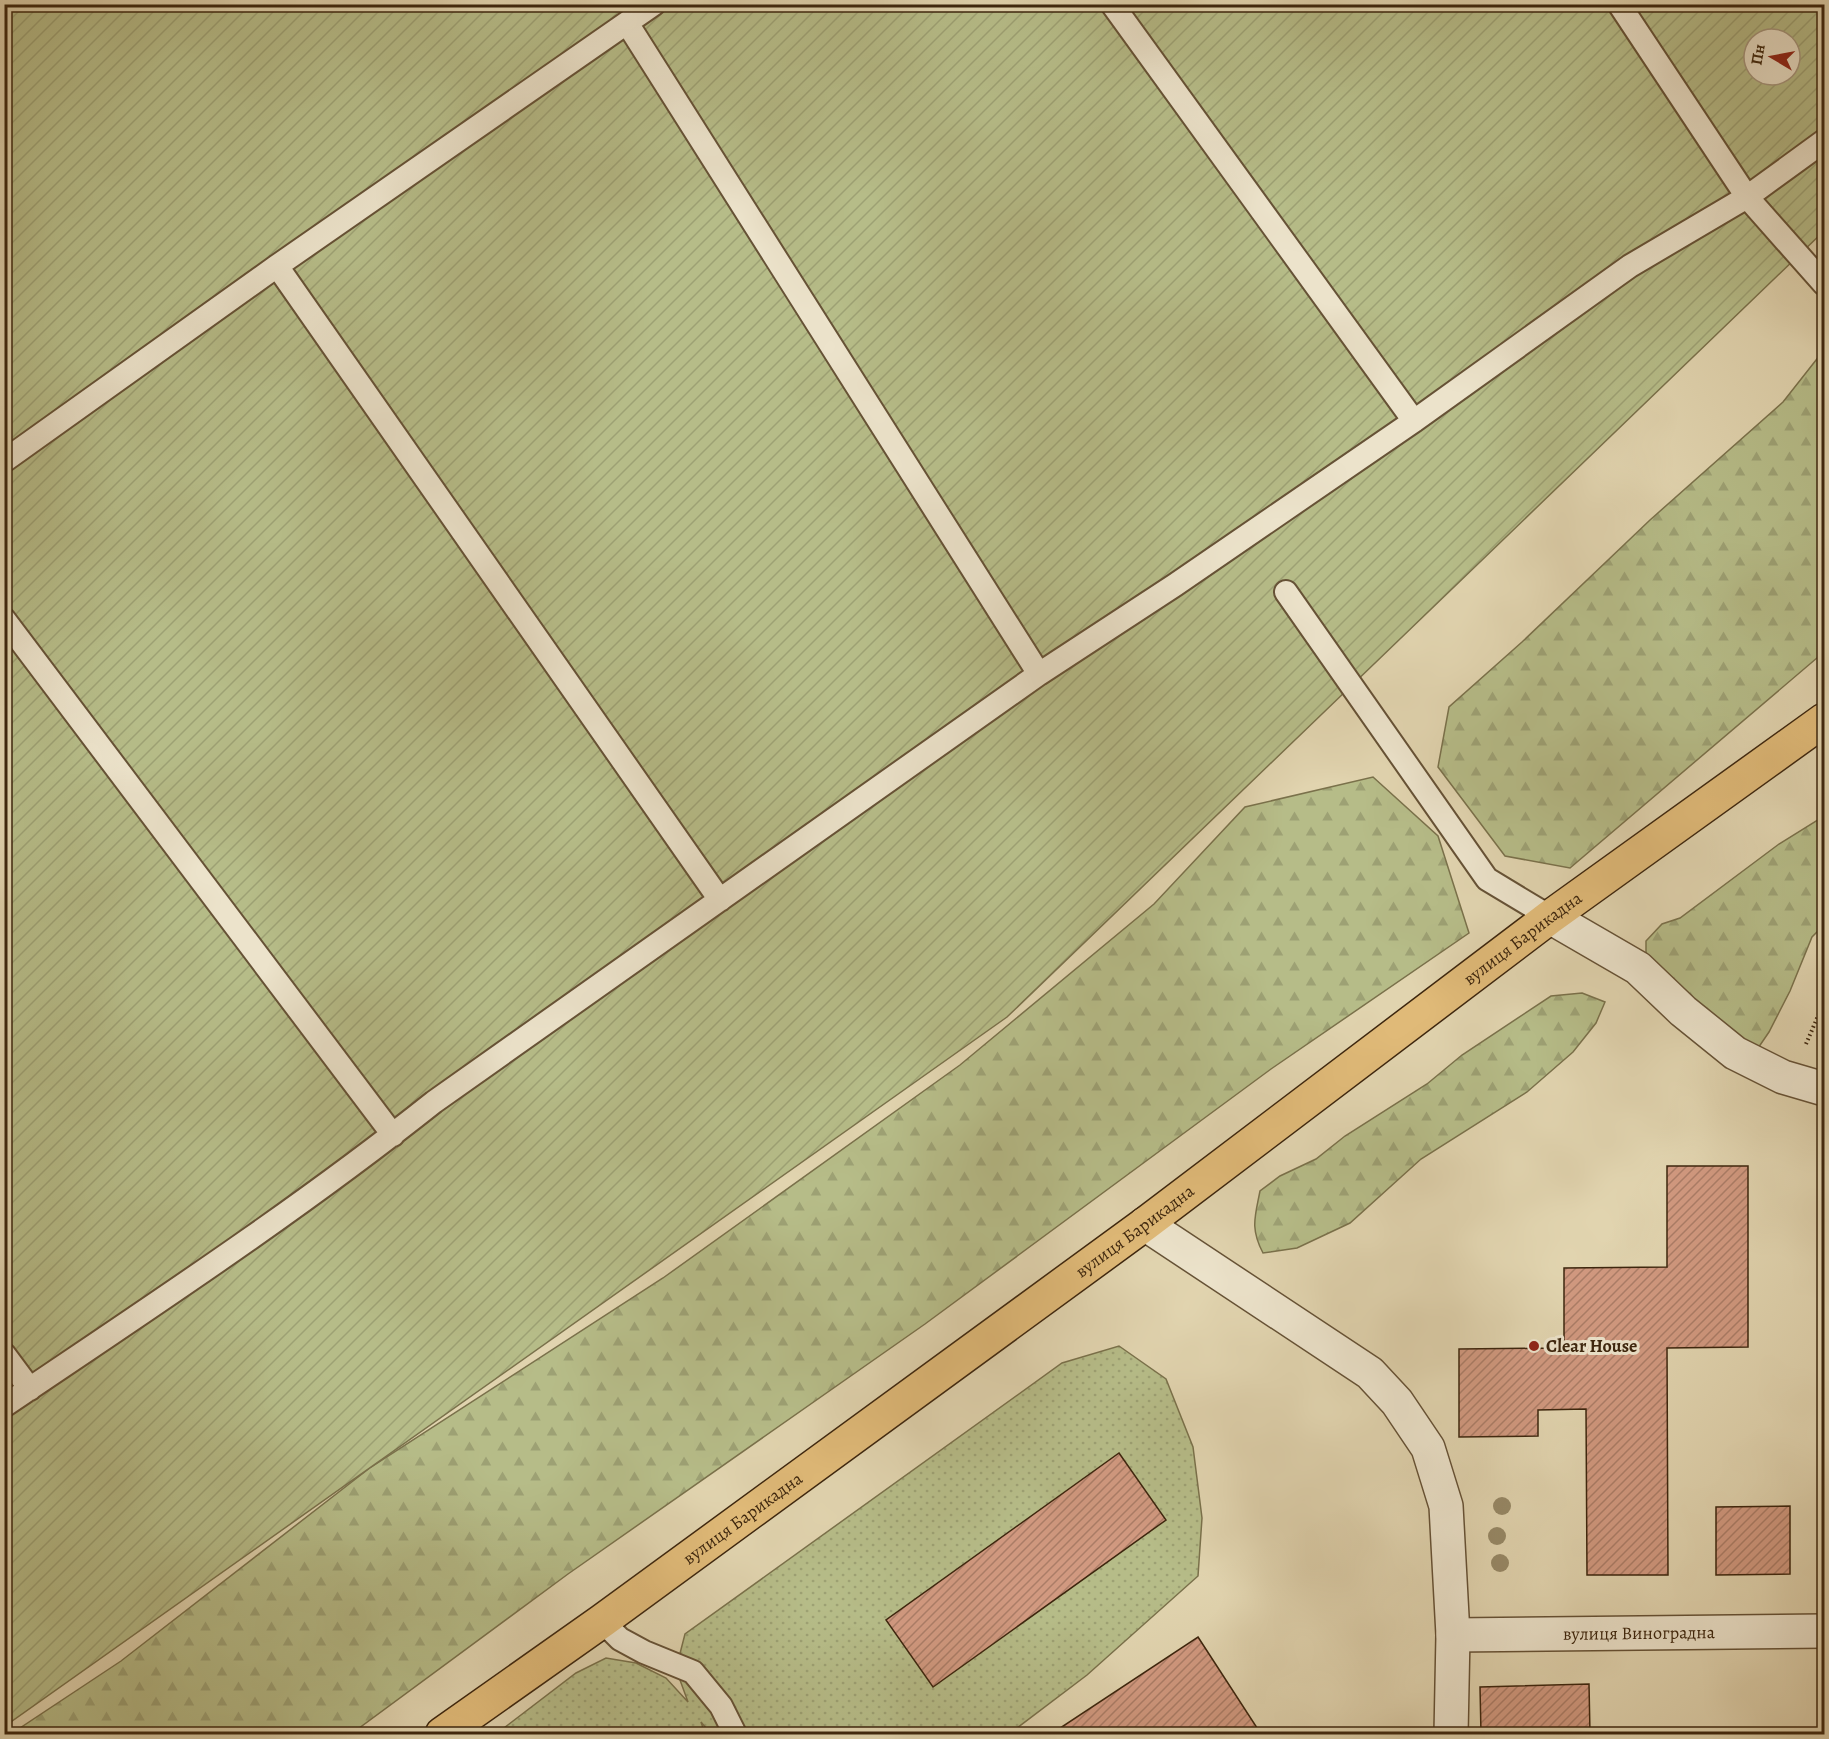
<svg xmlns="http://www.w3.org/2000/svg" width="1829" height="1739" viewBox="0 0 1829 1739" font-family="Alegreya,serif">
  <defs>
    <pattern id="grass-dots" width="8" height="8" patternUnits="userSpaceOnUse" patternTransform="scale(1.5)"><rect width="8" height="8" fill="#b6bc88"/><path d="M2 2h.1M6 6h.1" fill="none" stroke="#9da174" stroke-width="1.8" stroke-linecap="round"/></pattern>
    <pattern id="forest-firs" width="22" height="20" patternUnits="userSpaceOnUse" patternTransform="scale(1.5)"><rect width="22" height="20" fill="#b6bc88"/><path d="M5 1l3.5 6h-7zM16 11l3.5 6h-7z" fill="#9da174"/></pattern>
    <pattern id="garden-furrows" width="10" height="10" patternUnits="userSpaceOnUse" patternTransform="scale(1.5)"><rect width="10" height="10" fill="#b6bc88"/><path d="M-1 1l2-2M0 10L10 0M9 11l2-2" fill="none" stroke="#9da174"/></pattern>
    <pattern id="building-hatch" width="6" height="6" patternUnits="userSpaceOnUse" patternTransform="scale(1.5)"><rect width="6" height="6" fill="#d19980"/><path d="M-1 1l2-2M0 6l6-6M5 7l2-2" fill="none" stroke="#ab7d67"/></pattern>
  </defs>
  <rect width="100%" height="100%" fill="#e1d4af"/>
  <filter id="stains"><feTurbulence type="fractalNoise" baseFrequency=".00333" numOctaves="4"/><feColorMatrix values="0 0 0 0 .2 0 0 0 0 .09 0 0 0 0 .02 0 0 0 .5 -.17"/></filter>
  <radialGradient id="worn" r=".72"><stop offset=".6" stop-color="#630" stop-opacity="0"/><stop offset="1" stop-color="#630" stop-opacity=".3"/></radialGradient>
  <path fill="url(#grass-dots)" stroke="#7a714b" stroke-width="1.5" d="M 1119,1346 L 1166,1379 L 1193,1447 L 1202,1518 L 1198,1576 L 1087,1675 L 1009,1734 L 711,1734 L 701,1722 L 705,1734 L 496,1734 L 576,1673 L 606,1658 L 636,1663 L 666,1678 L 688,1702 L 676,1669 L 685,1634 L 1062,1363 Z"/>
  <path fill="url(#forest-firs)" stroke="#7a714b" stroke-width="1.5" d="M 1824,350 L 1824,652 L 1570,868 L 1505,856 L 1438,767 L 1449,707 L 1522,642 L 1650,520 L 1783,402 Z
    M 1373,777 L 1438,836 L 1469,933 L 1271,1069 L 925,1324 L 568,1574 L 351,1734 L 11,1734 L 121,1661 L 371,1467 L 663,1278 L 960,1065 L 1154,904 L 1245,807 Z
    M 1824,816 L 1824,925 L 1812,937 L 1790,991 L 1769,1032 L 1752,1057 L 1646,977 L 1646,941 L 1662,924 L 1680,918 L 1779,844 Z
    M 1582,993 L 1605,1002 L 1596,1023 L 1573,1052 L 1527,1092 L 1421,1159 L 1350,1223 L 1297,1248 L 1263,1253 C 1250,1228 1255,1217 1260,1191 L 1280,1176 L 1316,1159 L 1345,1136 L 1427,1084 L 1462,1055 L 1551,996 Z"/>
  <path fill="url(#garden-furrows)" stroke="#7a714b" stroke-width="1.5" fill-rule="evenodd" d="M 5,5 L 1824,5 L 1824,231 L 1007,1017 L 5,1726 ZM 1754,39 L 1790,39 L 1790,75 L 1754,75 Z"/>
  <path fill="url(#building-hatch)" stroke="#3d260e" stroke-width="1.5" d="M 1667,1166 L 1748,1166 L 1748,1347 L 1667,1348 L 1668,1575 L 1587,1575 L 1586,1409 L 1538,1410 L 1538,1436 L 1459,1437 L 1459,1349 L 1564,1348 L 1564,1268 L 1667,1267 Z
    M 1119,1453 L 1166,1520 L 933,1687 L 886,1620 Z
    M 1790,1506 L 1790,1574 L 1716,1575 L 1716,1507 Z
    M 1198,1637 L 1261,1734 L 1051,1734 Z
    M 1589,1684 L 1590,1734 L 1481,1734 L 1480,1687 Z"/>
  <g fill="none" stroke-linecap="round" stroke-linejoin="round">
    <defs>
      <path id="service" d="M 1112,4 L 1414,421
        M 1619,4 L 1747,197 L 1824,284
        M 627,23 L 1039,674
        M 277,266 L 720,900
        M 4,461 L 277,266 L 654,4
        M 1286,592 L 1487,879 L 1550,917
        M 4,619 L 393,1135
        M 4,1354 L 30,1389
        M 4,1406 C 149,1308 297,1211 434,1102 L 1039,674 L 1175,585 L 1414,421 L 1630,266 L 1747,197 L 1824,141
        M 602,1621 L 620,1639 L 644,1652 L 693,1672 L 721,1706 L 735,1734"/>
      <g id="minor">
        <path d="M 1550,917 L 1638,968 L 1683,1011 L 1735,1053 L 1783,1077 L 1824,1089"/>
        <path d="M 1145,1224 L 1370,1373 L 1397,1402 L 1428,1448 L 1446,1506 L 1453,1635 L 1451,1734"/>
        <path id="s1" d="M 1453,1635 L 1824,1631"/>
      </g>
      <g id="primary">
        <path id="s2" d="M 442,1734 L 602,1621 L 1145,1224 L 1550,917 L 1824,720"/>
      </g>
    </defs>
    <use href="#service" stroke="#665236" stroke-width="26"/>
    <use href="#minor" stroke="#665236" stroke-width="36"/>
    <use href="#primary" stroke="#3d260e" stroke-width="36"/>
    <path stroke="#3d260e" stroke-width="4" stroke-dasharray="1.5 3" stroke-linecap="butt" d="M 1806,1044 L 1824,1002"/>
    <use href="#service" stroke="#ece3cb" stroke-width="22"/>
    <use href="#minor" stroke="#ece3cb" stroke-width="33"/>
    <use href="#primary" stroke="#e0ba78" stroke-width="33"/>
  </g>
  <g fill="#978967">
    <circle cx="1502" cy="1506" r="9"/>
    <circle cx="1497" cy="1536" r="9"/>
    <circle cx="1500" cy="1563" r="9"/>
  </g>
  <circle fill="#8f2418" stroke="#ece3cb" stroke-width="2" cx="1534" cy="1346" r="6"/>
  <g text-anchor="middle" stroke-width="6" stroke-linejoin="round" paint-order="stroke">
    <g font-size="18" fill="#3d260e" stroke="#ece3cb">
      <text dy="6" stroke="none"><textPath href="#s2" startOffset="1342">вулиця Барикадна</textPath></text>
      <text dy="6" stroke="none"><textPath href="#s2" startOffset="856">вулиця Барикадна</textPath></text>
      <text dy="6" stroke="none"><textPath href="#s2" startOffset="370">вулиця Барикадна</textPath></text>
      <text dy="6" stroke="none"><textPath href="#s1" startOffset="186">вулиця Виноградна</textPath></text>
    </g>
    <g font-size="18" font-weight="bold" fill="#3d260e" stroke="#ece3cb" text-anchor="start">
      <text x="1546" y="1352">Clear House</text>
    </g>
  </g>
  <rect width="1829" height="1739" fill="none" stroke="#e1d4af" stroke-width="24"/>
  <rect x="6" y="6" width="1817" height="1727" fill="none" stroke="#3d260e" stroke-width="3"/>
  <rect x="12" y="12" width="1805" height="1715" fill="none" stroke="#3d260e" stroke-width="1.5"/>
  <g transform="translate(1772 57) rotate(280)"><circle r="28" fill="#ece3cb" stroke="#a6977f" stroke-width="1.5"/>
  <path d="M0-4.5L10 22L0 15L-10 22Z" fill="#8f2418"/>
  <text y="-9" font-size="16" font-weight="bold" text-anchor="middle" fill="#3d260e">Пн</text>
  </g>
  <rect width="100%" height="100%" filter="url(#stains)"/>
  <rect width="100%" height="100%" fill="url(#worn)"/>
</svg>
